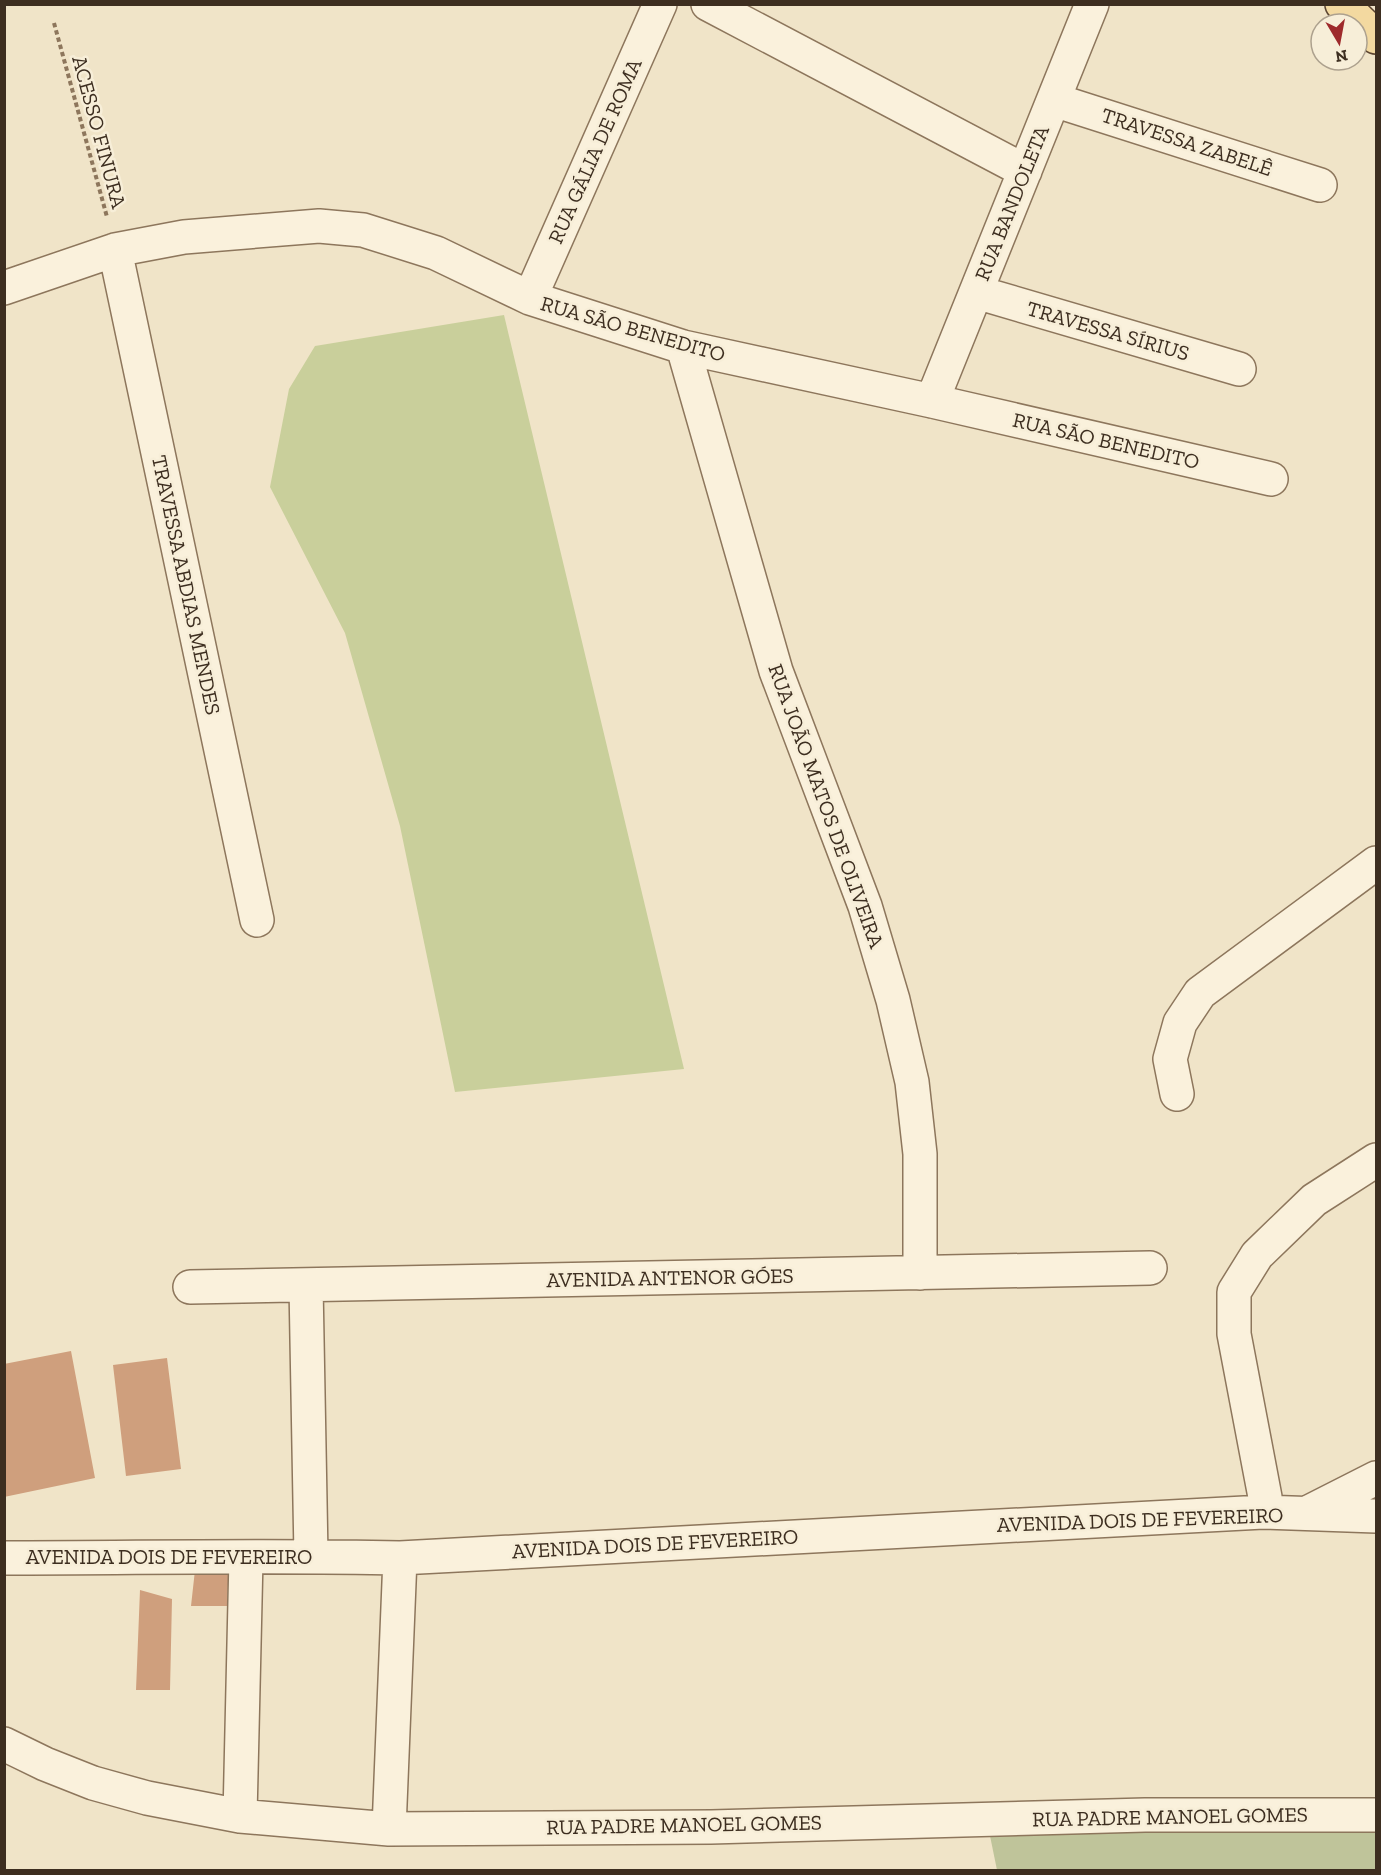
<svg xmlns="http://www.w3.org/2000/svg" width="1381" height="1875" viewBox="0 0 1381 1875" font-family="'Zilla Slab',serif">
  <rect width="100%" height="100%" fill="#f0e4c8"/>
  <path fill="#c9cf9b" d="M 504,315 L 684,1069 L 455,1092 L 400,826 L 345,633 L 270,487 L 289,389 L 315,346 Z"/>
  <path fill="#bfc49a" d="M 1376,1824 L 1376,1870 L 997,1870 L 989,1831 Z"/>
  <path fill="#cf9f7d" d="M 71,1351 L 95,1478 L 4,1497 L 4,1364 Z
    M 167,1358 L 181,1469 L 126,1476 L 113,1365 Z
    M 196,1561 L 229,1562 L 227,1606 L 191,1606 Z
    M 140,1590 L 172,1599 L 170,1690 L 136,1690 Z"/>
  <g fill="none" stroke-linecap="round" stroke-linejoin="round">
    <defs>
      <path id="minor" d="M 708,4 L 1025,171
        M 1054,100 L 1320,185
        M 115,250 L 257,920
        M 4,288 L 115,250 L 184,237 L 319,226 L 363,230 L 436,253 L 530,298 L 683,347 L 932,401 L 1271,479
        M 976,292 L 1239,369
        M 530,298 L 660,4
        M 683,347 L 776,671 L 865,906 L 893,1000 L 912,1082 L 920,1154 L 920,1273
        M 932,401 L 1092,4
        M 1177,1094 L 1170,1059 L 1180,1023 L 1200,993 L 1376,863
        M 306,1285 L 311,1556
        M 190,1287 L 1150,1268
        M 1263,1512 L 1265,1497 L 1234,1334 L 1234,1292 L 1257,1255 L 1314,1200 L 1376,1160
        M 1309,1512 L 1376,1478
        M 4,1558 C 136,1558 268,1555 400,1558 L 1263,1512 L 1376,1516
        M 4,1744 L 45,1764 L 93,1783 L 147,1798 L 240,1816 L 389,1829 L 711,1827 L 1145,1815 L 1376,1815
        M 240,1816 L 246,1558
        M 389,1829 L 400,1558"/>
      <path id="major" d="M 1342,4 L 1376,37"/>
    </defs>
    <use href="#minor" stroke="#8d765c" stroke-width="36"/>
    <use href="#major" stroke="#5b4430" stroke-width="36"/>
    <path stroke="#8d765c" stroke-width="4" stroke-dasharray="4.5 3" stroke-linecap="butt" d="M 54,23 L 107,217"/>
    <use href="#minor" stroke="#faf1dc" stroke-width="33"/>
    <use href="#major" stroke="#f3d9a0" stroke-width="33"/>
  </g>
  <g text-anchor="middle" stroke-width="5" stroke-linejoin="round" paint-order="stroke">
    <g font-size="21" fill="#3d2e20" stroke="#f7eed8">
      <text transform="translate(99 132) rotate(75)" y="7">ACESSO FINURA</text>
      <text transform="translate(1187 142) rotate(18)" y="7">TRAVESSA ZABELÊ</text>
      <text transform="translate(595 151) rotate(-66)" y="7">RUA GÁLIA DE ROMA</text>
      <text transform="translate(1012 203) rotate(-68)" y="7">RUA BANDOLETA</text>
      <text transform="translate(633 329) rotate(16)" y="7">RUA SÃO BENEDITO</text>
      <text transform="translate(1108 331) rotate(16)" y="7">TRAVESSA SÍRIUS</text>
      <text transform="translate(1106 441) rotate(13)" y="7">RUA SÃO BENEDITO</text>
      <text transform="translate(186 585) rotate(78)" y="7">TRAVESSA ABDIAS MENDES</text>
      <text transform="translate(826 806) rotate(70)" y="7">RUA JOÃO MATOS DE OLIVEIRA</text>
      <text transform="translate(670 1278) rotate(-1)" y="7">AVENIDA ANTENOR GÓES</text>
      <text transform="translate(1140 1520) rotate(-2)" y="7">AVENIDA DOIS DE FEVEREIRO</text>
      <text transform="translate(655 1544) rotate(-3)" y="7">AVENIDA DOIS DE FEVEREIRO</text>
      <text x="169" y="1564">AVENIDA DOIS DE FEVEREIRO</text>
      <text transform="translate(1170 1817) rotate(-1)" y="7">RUA PADRE MANOEL GOMES</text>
      <text transform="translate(684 1825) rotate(-1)" y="7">RUA PADRE MANOEL GOMES</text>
    </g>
  </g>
  <rect width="1381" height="1875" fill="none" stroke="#3d2e20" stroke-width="12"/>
  <g transform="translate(1339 42) rotate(170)"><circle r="28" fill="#f7eed8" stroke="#ada18e" stroke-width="1.5"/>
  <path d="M0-4.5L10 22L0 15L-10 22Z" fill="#9e2a2b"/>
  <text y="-9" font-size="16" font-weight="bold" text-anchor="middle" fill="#3d2e20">N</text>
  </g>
</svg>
